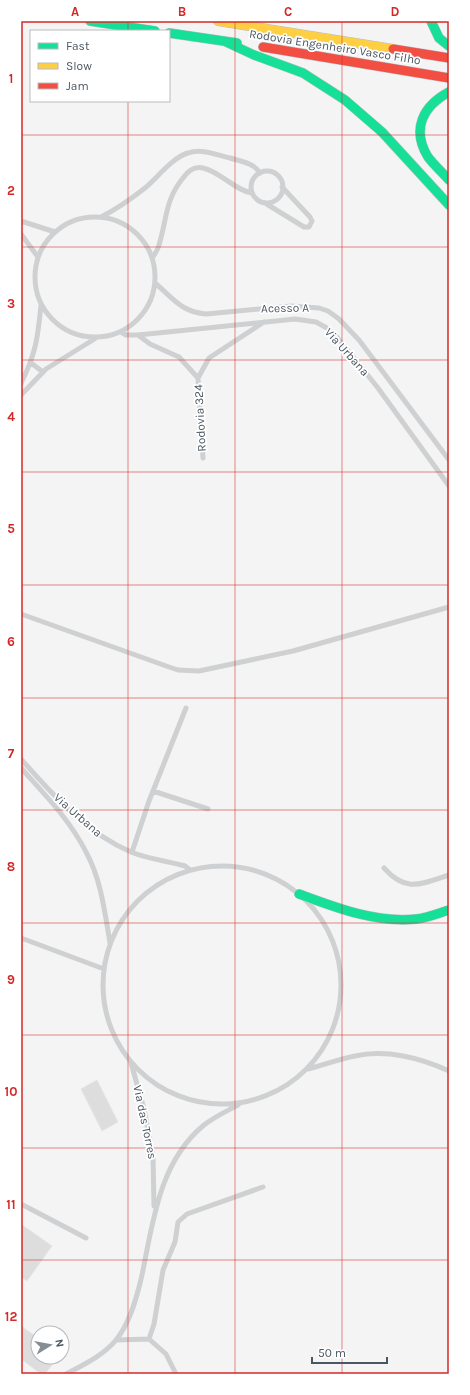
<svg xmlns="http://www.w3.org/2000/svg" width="470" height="1395" viewBox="0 0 470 1395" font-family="Karla,sans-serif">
  <rect width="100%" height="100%" fill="#f4f4f4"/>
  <path fill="#ddddde" stroke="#e5e6e7" d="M 97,1080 L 118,1122 L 102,1131 L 81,1089 Z
    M 21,1224 L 52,1246 L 27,1281 L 21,1277 Z
    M 21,1326 L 38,1338 L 38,1357 L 58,1357 L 45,1374 L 41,1374 L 21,1359 Z"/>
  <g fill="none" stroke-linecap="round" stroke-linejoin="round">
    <defs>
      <path id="fast" d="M 90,21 L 155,31
        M 431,21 L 439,38 L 449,46
        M 169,33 L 237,43
        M 224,41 L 254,55 L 303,73 L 345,100 L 382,132 L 449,205
        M 449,92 C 423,106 411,129 428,157 C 434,165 442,172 449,180
        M 299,894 C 337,908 375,923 416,919 C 427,918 439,913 449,910"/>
      <path id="slow" d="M 218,21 L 393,49"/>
      <path id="jam" d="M 263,47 L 449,78
        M 393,49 L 449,58"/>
    </defs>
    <use href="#fast" stroke="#b9bec3" stroke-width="10"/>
    <use href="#slow" stroke="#b9bec3" stroke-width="10"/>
    <use href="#jam" stroke="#b9bec3" stroke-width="10"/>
    <path stroke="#ced0d2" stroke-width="5" d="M251 187a16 16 0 1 1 32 0a16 16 0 1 1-32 0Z
      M 265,203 L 304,227 L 309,227 L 312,221 L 310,217 L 282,187
      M 101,217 C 117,209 131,199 145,188 C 157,178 173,157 188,153 C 201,148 217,155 230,158 C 240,161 254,163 260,173
      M35 277a60 60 0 1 1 120 0a60 60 0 1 1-120 0Z
      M 21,221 L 55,232
      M 21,234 L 38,257
      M 152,258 C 155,254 158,249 159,245 C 167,219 165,200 183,178 C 188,171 194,166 203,168 C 221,172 234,190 252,193
      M 155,283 C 173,298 181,312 206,314 L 291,306 L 319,308 L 328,311 L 339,319 L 359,340 L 449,460
      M 121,332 L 126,335 L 138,335 L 295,319 L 316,322 L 327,328 L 337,337 L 378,388 L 449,486
      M 138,335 L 150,344 L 179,357 L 198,378
      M 31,363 L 43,372
      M 21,383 C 36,354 38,336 41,305
      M 21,395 L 46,369 L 96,338
      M 203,458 L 198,378 L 209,358 L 264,322
      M 21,614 L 169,667 L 178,670 L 199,671 L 293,651 L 449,607
      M 21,759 C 53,795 86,833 131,852 C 148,859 167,861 185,866 L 190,870
      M 21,768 C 45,795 70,820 86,852 C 101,879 105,913 110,943
      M 153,791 L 208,809
      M 132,852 L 149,801 L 186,708
      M103 985a119 119 0 1 1 238 0a119 119 0 1 1-238 0Z
      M 384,868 C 406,893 421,884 449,875
      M 21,938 L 104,969
      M 131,1063 L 144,1109 L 153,1157 L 154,1206
      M 308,1069 C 324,1065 339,1059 355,1056 C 386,1049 421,1058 449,1071
      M 21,1204 L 86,1238
      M 149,1339 L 154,1324 L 163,1270 L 175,1242 L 178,1222 L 187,1214 L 263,1187
      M 116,1340 L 149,1339 L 166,1354 L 176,1374
      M 66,1374 C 83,1365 104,1355 116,1340 C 130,1323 137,1297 142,1275 C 153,1222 159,1162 204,1125 C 214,1117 227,1111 238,1105"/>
    <use href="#fast" stroke="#16e098" stroke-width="9"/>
    <use href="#slow" stroke="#ffcf43" stroke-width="9"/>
    <use href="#jam" stroke="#f24e42" stroke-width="9"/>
  </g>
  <path fill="none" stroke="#d62828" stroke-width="1" stroke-opacity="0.55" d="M 128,21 L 128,31M 235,21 L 235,1374M 342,21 L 342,1374M 128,101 L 128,1374M 21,135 L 449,135M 21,247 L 449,247M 21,360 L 449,360M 21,472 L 449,472M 21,585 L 449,585M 21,698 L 449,698M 21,810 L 449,810M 21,923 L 449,923M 21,1035 L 449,1035M 21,1148 L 449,1148M 21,1260 L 449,1260"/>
  <g text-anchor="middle" stroke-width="3.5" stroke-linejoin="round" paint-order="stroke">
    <g font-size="12" fill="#4a5661" stroke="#fff">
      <text transform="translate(335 47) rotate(9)" y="4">Rodovia Engenheiro Vasco Filho</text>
      <text transform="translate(285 308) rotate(-1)" y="4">Acesso A</text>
      <text transform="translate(347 352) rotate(48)" y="4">Via Urbana</text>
      <text transform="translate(200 418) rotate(-93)" y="4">Rodovia 324</text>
      <text transform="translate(78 815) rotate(41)" y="4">Via Urbana</text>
      <text transform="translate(145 1122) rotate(78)" y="4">Via das Torres</text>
    </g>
  </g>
  <rect width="470" height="1395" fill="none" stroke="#ffffff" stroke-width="44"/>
  <rect x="30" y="30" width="140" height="72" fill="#ffffff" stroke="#b7bbc0"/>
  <rect x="38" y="43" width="20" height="6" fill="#16e098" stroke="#b7bbc0"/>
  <text x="66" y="50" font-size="12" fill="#4a5661">Fast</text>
  <rect x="38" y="63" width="20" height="6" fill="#ffcf43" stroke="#b7bbc0"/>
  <text x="66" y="70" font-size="12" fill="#4a5661">Slow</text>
  <rect x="38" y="83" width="20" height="6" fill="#f24e42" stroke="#b7bbc0"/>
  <text x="66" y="90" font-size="12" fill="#4a5661">Jam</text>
  <g transform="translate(50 1345) rotate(79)"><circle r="19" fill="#ffffff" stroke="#b7bbc0"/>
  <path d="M0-3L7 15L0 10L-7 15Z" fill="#868d94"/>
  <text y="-6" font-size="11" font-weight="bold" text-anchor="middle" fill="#4a5661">N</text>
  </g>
  <path d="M312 1357v6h75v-6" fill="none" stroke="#4a5661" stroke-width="2"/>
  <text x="318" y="1357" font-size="12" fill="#4a5661" stroke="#ffffff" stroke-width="3" paint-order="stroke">50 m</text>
  <rect x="22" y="22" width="426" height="1351" fill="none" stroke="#d62828" stroke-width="1.5"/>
  <g font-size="13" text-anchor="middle" font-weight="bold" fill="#d62828">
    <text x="75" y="16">A</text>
    <text x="182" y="16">B</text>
    <text x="288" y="16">C</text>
    <text x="395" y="16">D</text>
    <text x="11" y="83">1</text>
    <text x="11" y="195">2</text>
    <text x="11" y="308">3</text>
    <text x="11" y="421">4</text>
    <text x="11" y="533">5</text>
    <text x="11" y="646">6</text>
    <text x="11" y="758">7</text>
    <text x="11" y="871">8</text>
    <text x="11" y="984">9</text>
    <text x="11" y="1096">10</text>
    <text x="11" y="1209">11</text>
    <text x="11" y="1321">12</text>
  </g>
</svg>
